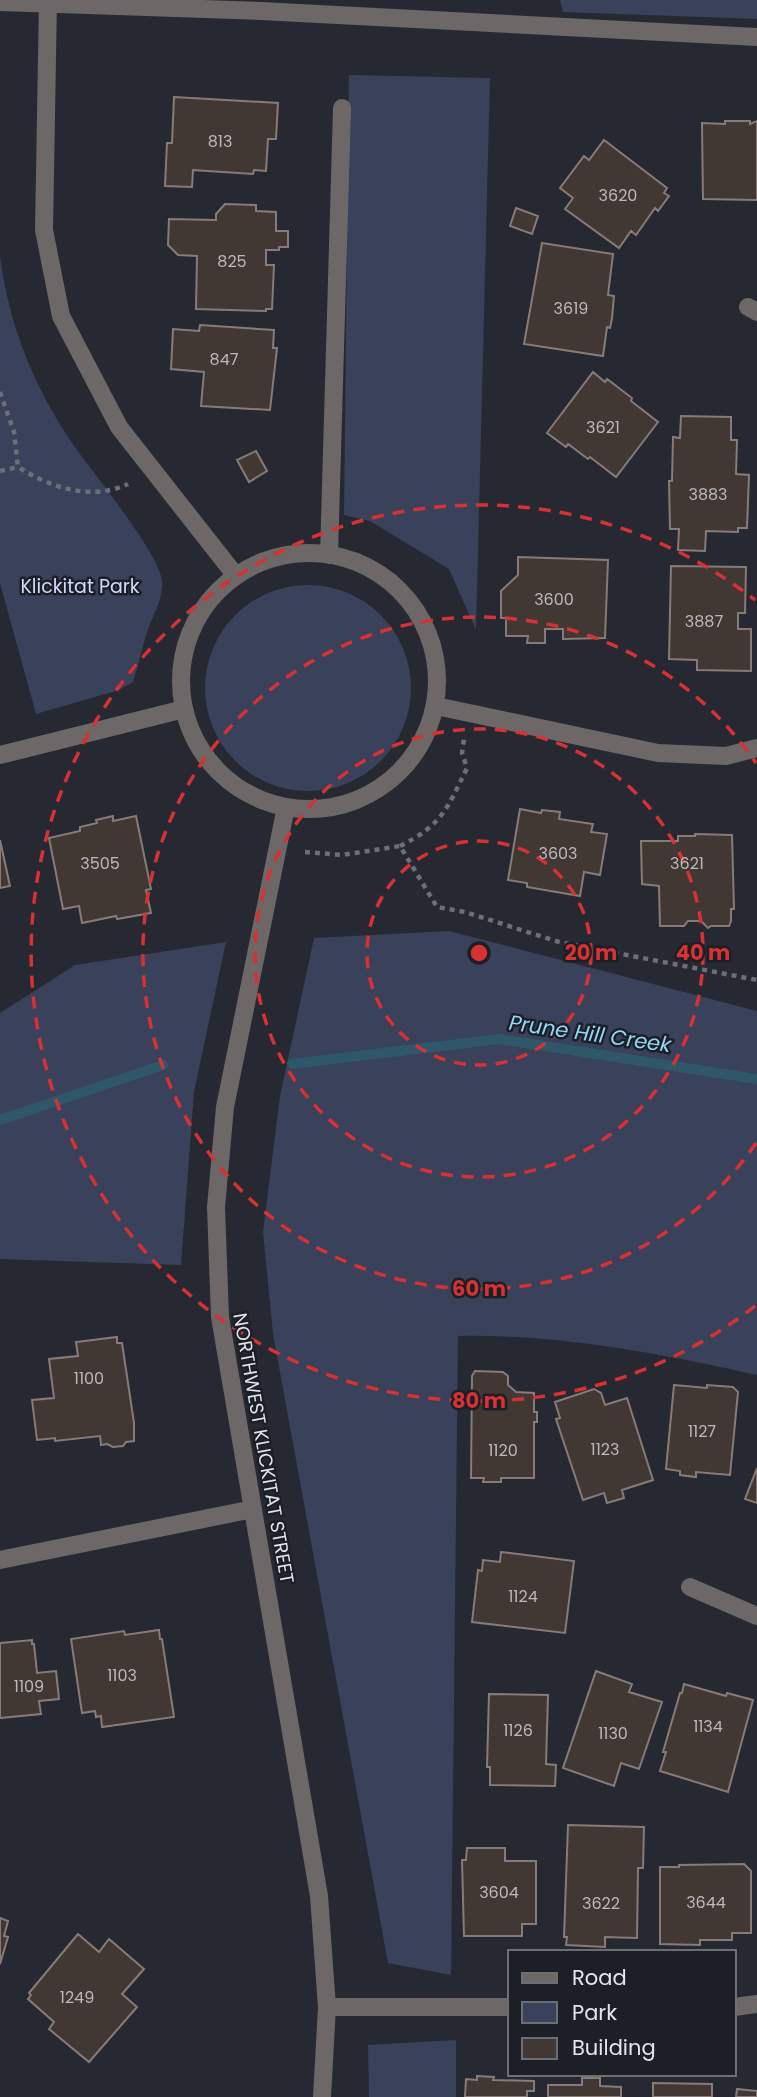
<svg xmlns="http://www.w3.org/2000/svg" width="757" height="2097" viewBox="0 0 757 2097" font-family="Poppins,sans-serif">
  <rect width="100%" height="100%" fill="#262931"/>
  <path fill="#3a415a" d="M 560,0 L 757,0 L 757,19 L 563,12 Z
    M 349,75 L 490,78 L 476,630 L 449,569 L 370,521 L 344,515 Z
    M 0,255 C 8,324 35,390 75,447 C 94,474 158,552 162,580 C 165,598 150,619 146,636 C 141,651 138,667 133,682 L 119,690 L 36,714 L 0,583 Z
    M205 688a103 103 0 1 1 206 0a103 103 0 1 1-206 0Z
    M 449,931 L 757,1011 L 757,1375 C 660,1353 558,1334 458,1336 L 451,1975 L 388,1963 L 273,1334 L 263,1232 L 280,1096 L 314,938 Z
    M 226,942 L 194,1092 L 181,1265 L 0,1259 L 0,1013 L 75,965 Z
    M 456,2040 L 456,2097 L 369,2097 L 368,2045 Z"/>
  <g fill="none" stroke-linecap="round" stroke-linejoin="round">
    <path stroke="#2e5869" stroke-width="10" d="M 292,1064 L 499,1039 L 757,1079
      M 0,1120 L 163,1065"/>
  </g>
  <path fill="#413733" stroke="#877b77" stroke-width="2" d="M 174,97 L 278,103 L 276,139 L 268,139 L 266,171 L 254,170 L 253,174 L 193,170 L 192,187 L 165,186 L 167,143 L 172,143 Z
    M 725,121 L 750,121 L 750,124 L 757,121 L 757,200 L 703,199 L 702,123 L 725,124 Z
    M 604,140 L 667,188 L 664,193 L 669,196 L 658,211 L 655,208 L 636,235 L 631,231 L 619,248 L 565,209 L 573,198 L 560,188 L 584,156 L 589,160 Z
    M 225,204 L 256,205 L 256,211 L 276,212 L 276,231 L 288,231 L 288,247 L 279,247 L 279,250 L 266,250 L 266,265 L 274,265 L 272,309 L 266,309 L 266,311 L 196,309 L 197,256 L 178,255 L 168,245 L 169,219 L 216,220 L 216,214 Z
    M 516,208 L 538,216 L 532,234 L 510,226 Z
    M 542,243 L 613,254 L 608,295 L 614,296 L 612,318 L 610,328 L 607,327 L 603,356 L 524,344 Z
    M 200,325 L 274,330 L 273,348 L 277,348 L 270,410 L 201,406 L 204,372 L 171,369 L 173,329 L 199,331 Z
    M 593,372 L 605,382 L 607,379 L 632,398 L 631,401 L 658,422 L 616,477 L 590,457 L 588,459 L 568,444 L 566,447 L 547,433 Z
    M 681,416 L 731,417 L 731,440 L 737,440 L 736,474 L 749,475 L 747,528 L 738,528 L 738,532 L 706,531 L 705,551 L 678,550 L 679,529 L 670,529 L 669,481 L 672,481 L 673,437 L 680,438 Z
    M 256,451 L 267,471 L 249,482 L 237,460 Z
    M 518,557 L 608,560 L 605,638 L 563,639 L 563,629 L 545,629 L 545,643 L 527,643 L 528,636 L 506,636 L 506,618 L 501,618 L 501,591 L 518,575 Z
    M 671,566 L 746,567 L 745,613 L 738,613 L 738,629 L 751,629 L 751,671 L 697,670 L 697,660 L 669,659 Z
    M 520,809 L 541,813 L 542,810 L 560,812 L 559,819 L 593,824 L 591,832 L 607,834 L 600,875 L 584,872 L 580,896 L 527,887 L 527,883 L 508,880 Z
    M 113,816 L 113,821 L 136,816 L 151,889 L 146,890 L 151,913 L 117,919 L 116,916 L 82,923 L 79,906 L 63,909 L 49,838 L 80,831 L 80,827 L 97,823 L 96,820 Z
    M 695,834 L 732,835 L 734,909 L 731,909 L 731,921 L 729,926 L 711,926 L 708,928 L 701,921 L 688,921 L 684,926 L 660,926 L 659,886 L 642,884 L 641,841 L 678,841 L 678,836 L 695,836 Z
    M 0,840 L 10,886 L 0,888 Z
    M 117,1337 L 117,1343 L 122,1343 L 134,1423 L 134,1441 L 126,1442 L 123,1446 L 113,1447 L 107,1444 L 101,1445 L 100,1436 L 55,1441 L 55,1438 L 37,1440 L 32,1400 L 54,1398 L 49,1359 L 78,1356 L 76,1342 Z
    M 475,1371 L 503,1372 L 508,1376 L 508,1385 L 516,1392 L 534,1393 L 534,1412 L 537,1412 L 537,1422 L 534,1422 L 534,1478 L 501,1478 L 501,1482 L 483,1482 L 484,1478 L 471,1478 L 472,1376 Z
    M 674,1385 L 707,1388 L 707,1385 L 733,1387 L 738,1392 L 730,1475 L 696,1472 L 696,1477 L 680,1475 L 680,1471 L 666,1469 Z
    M 594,1389 L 601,1393 L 605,1405 L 627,1398 L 653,1480 L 622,1490 L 624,1498 L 607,1503 L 604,1493 L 583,1500 L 556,1419 L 560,1418 L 555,1402 Z
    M 757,1468 L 757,1503 L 745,1499 Z
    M 501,1552 L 574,1561 L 565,1633 L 472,1622 L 478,1570 L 482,1571 L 483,1560 L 500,1562 Z
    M 159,1630 L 160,1639 L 162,1639 L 174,1717 L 102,1727 L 101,1716 L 96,1717 L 95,1711 L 82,1713 L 71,1639 L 124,1631 L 125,1635 Z
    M 32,1640 L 32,1644 L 34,1644 L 37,1673 L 56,1671 L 59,1699 L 39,1701 L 41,1714 L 0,1718 L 0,1643 Z
    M 596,1671 L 632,1684 L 629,1692 L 662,1702 L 639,1769 L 621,1763 L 614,1786 L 563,1768 Z
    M 684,1684 L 726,1696 L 727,1693 L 753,1700 L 728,1792 L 660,1771 L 666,1752 L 663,1752 L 680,1693 L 682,1693 Z
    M 489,1694 L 548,1695 L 546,1764 L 556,1765 L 555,1786 L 490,1785 L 490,1767 L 487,1767 Z
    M 568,1825 L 644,1827 L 643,1868 L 638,1868 L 637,1938 L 605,1937 L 605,1947 L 566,1945 L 567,1937 L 564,1937 Z
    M 467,1848 L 505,1848 L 505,1861 L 536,1861 L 536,1924 L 522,1924 L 522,1936 L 464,1936 L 462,1860 L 466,1860 Z
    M 744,1864 L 751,1871 L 751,1933 L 732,1933 L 732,1940 L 700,1940 L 700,1945 L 660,1944 L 660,1867 L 679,1867 L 679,1865 Z
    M 0,1918 L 8,1921 L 4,1936 L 8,1937 L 0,1964 Z
    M 78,1934 L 99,1952 L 109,1939 L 144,1969 L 122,1994 L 137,2007 L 89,2062 L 49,2029 L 54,2022 L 28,1999 L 31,1995 L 29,1993 Z
    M 477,2076 L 494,2077 L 493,2080 L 534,2081 L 534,2091 L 527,2091 L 527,2097 L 465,2097 L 466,2079 L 477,2080 Z
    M 582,2078 L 600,2078 L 600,2086 L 621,2087 L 621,2097 L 548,2097 L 548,2085 L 582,2085 Z
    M 653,2083 L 712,2084 L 712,2097 L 653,2097 Z
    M 737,2089 L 757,2091 L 757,2097 L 736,2097 Z"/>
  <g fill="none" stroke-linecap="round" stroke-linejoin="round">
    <path stroke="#6d6f77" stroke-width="4.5" stroke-dasharray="5 5" stroke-linecap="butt" d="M 0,392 L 14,432 L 18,467 C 51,488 92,501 128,484
      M 0,471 L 18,467
      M 400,846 C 442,825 447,809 467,768 L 462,753 L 464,739
      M 305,852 L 342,855 L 400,846 L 437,907 L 465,912 L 559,942 L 757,980"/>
    <path stroke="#6d6767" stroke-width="18" d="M 48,0 L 44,230 L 61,316 L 119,427 L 236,576
      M 748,307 L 757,312
      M181 681a128 128 0 1 1 256 0a128 128 0 1 1-256 0Z
      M 329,555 L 342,108
      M 436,706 L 658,753 L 726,756 L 757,748
      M 0,755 L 184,709
      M 286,807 L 225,1107 L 216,1207 L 220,1317 L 319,1896 L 327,2007 L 322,2097
      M 0,1560 L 253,1509
      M 690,1587 L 757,1616
      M 327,2007 L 510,2007
      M 734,2007 L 757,2004"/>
    <path stroke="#6d6767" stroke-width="18" d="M 0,2 L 261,11 L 757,37"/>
  </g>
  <g fill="none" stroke="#d73132" stroke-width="3.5" stroke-dasharray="12 9">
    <circle cx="479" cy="953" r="112"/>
    <circle cx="479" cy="953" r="224"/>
    <path d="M756 1143A336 336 0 1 1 756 763"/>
    <path d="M755 1306A448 448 0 1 1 755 600"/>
  </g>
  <g text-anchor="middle" stroke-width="5" stroke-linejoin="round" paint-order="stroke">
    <g font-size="16" fill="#bababd">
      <text x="220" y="147">813</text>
      <text x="618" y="201">3620</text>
      <text x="232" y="267">825</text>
      <text x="571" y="314">3619</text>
      <text x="224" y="365">847</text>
      <text x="603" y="433">3621</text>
      <text x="708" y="500">3883</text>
      <text x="554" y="605">3600</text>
      <text x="704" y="627">3887</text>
      <text x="558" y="859">3603</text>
      <text x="100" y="869">3505</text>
      <text x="687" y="869">3621</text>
      <text x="89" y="1384">1100</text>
      <text x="702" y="1437">1127</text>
      <text x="605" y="1455">1123</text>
      <text x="503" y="1456">1120</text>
      <text x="523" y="1602">1124</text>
      <text x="122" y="1681">1103</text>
      <text x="29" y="1692">1109</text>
      <text x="708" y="1732">1134</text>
      <text x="518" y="1736">1126</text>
      <text x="613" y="1739">1130</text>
      <text x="499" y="1898">3604</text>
      <text x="706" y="1908">3644</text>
      <text x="601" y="1909">3622</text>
      <text x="77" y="2003">1249</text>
    </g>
    <g font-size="19" fill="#d0dafe" stroke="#1d1f27">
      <text x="80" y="593">Klickitat Park</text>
    </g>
    <g font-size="19" fill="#e3e5eb" stroke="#1d1f27">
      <text transform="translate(264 1448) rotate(80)" y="7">NORTHWEST KLICKITAT STREET</text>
    </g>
    <g font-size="21" font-style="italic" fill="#8fd8f7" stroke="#1d1f27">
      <text transform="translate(590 1034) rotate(8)" y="7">Prune Hill Creek</text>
    </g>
  </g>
  <circle cx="479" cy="953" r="10" fill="#d73132" stroke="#1d1f27" stroke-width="3.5"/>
  <g font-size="21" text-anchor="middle" font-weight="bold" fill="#d73132" stroke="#1d1f27" stroke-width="5" stroke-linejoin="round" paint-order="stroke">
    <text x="591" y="960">20 m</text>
    <text x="703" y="960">40 m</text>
    <text x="479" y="1296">60 m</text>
    <text x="479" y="1408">80 m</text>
  </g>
  <rect x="508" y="1950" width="228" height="126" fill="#1d1f27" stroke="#6c6e75" stroke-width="2"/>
  <rect x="522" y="1973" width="35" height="10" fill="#6d6767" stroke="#6c6e75" stroke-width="2"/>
  <text x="572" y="1985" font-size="21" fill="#e3e5eb">Road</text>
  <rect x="522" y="2002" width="35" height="21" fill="#3a415a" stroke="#6c6e75" stroke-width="2"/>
  <text x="572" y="2020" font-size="21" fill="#e3e5eb">Park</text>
  <rect x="522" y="2038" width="35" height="21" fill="#413733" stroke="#6c6e75" stroke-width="2"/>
  <text x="572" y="2055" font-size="21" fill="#e3e5eb">Building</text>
</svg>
